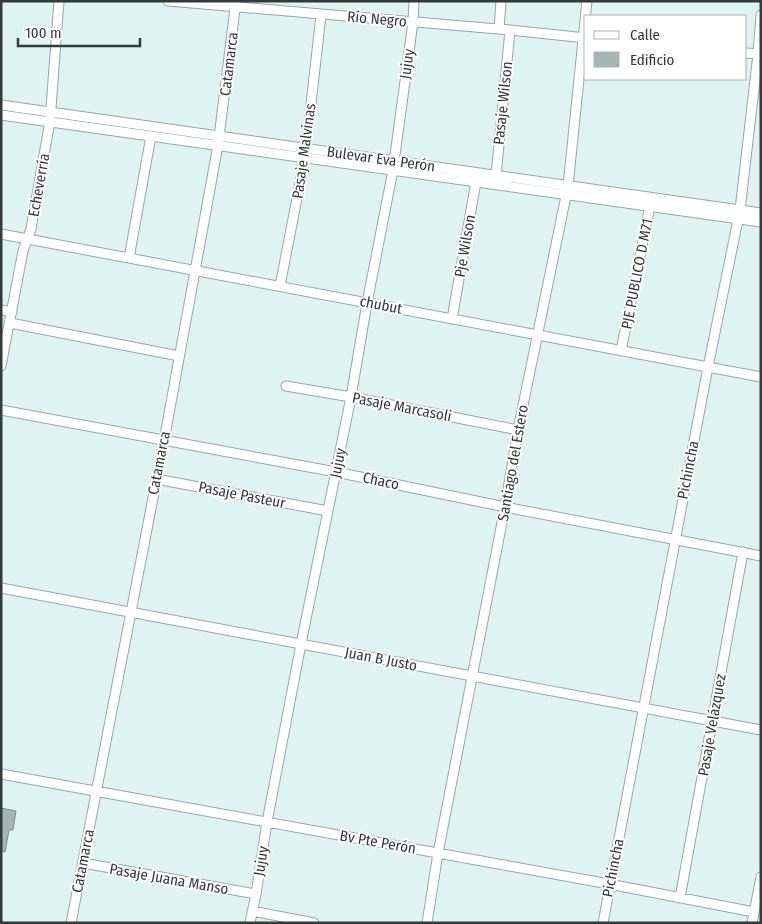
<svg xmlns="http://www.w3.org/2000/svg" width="762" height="924" viewBox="0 0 762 924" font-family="'Fira Sans Condensed',sans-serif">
  <rect width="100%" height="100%" fill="#dff3f1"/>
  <path fill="#a3b6b4" stroke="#798b89" d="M 1,808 L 16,811 L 13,830 L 9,830 L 5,852 L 1,851 Z"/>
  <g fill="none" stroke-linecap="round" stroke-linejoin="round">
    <defs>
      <path id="minor" d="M 168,1 L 510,30 L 586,38
        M 499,29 L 501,1
        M 746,53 L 761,54
        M 1,105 L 761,213
        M 1,115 L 761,222
        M 496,176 L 510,30
        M 1,234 L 761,377
        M 129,258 L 151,136
        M 280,286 L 305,157 L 321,15
        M 1,310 L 12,312
        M 452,319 L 477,176
        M 10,323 L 179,356
        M 621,351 L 651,201
        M 1,366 L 23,251 L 31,229 L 50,121 L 59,1
        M 286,386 L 351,397 L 518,430
        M 1,410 L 336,472 L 505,507 L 761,556
        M 156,479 L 328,511
        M 1,588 L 761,730
        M 1,774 L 609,884 L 754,912
        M 83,863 L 256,894
        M 680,898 L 743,552
        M 252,911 L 314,923
        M 71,923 L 164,441 L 218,145 L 236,1
        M 250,923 L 256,894 L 267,822 L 301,644 L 351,397 L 367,303 L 393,170 L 413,22 L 414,1
        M 427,923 L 438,853 L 505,507 L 518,430 L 568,186 L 587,1
        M 603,923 L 708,367 L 740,210 L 758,54 L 761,15
        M 752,923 L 761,877"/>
    </defs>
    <use href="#minor" stroke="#95a8a6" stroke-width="11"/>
    <use href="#minor" stroke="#fff" stroke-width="9"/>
  </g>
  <g text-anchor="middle" stroke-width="4" stroke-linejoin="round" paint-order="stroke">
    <g font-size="15" fill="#333a39" stroke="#fff">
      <text transform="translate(377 19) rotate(5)" y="5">Río Negro</text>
      <text transform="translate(229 64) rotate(-83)" y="5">Catamarca</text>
      <text transform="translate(407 64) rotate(-82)" y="5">Jujuy</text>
      <text transform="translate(503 103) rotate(-84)" y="5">Pasaje Wilson</text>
      <text transform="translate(304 151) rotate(-82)" y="5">Pasaje Malvinas</text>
      <text transform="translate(381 159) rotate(8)" y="5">Bulevar Eva Perón</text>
      <text transform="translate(39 185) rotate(-80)" y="5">Echeverría</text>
      <text transform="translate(465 246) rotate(-80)" y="5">Pje Wilson</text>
      <text transform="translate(637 274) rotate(-79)" y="5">PJE PUBLICO D M71</text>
      <text transform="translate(381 305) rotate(11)" y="5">chubut</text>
      <text transform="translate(402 407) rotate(11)" y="5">Pasaje Marcasoli</text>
      <text transform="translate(159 463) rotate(-79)" y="5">Catamarca</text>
      <text transform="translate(338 463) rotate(-79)" y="5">Jujuy</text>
      <text transform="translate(513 463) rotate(-80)" y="5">Santiago del Estero</text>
      <text transform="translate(688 470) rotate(-79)" y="5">Pichincha</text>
      <text transform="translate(381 481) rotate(12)" y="5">Chaco</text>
      <text transform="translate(242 495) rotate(11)" y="5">Pasaje Pasteur</text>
      <text transform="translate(381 659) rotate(11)" y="5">Juan B Justo</text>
      <text transform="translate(712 725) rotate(-80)" y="5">Pasaje Velázquez</text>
      <text transform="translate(378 842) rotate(10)" y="5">Bv Pte Perón</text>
      <text transform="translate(83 861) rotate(-79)" y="5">Catamarca</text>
      <text transform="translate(261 861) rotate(-81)" y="5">Jujuy</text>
      <text transform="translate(613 868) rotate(-79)" y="5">Pichincha</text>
      <text transform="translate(169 879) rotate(10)" y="5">Pasaje Juana Manso</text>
    </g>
  </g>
  <rect width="762" height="924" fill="none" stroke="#333a39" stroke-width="5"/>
  <rect x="584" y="15" width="162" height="65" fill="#ffffff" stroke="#adb0b0"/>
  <rect x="594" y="31" width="25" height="8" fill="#ffffff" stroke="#adb0b0"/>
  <text x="630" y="40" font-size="15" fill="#333a39">Calle</text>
  <rect x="594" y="52" width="25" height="15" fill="#a3b6b4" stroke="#adb0b0"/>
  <text x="630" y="65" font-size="15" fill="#333a39">Edificio</text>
  <path d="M18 38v8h122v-8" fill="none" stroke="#333a39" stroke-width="2.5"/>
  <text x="25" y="38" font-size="15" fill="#333a39" stroke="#ffffff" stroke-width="4" paint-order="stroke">100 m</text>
</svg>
